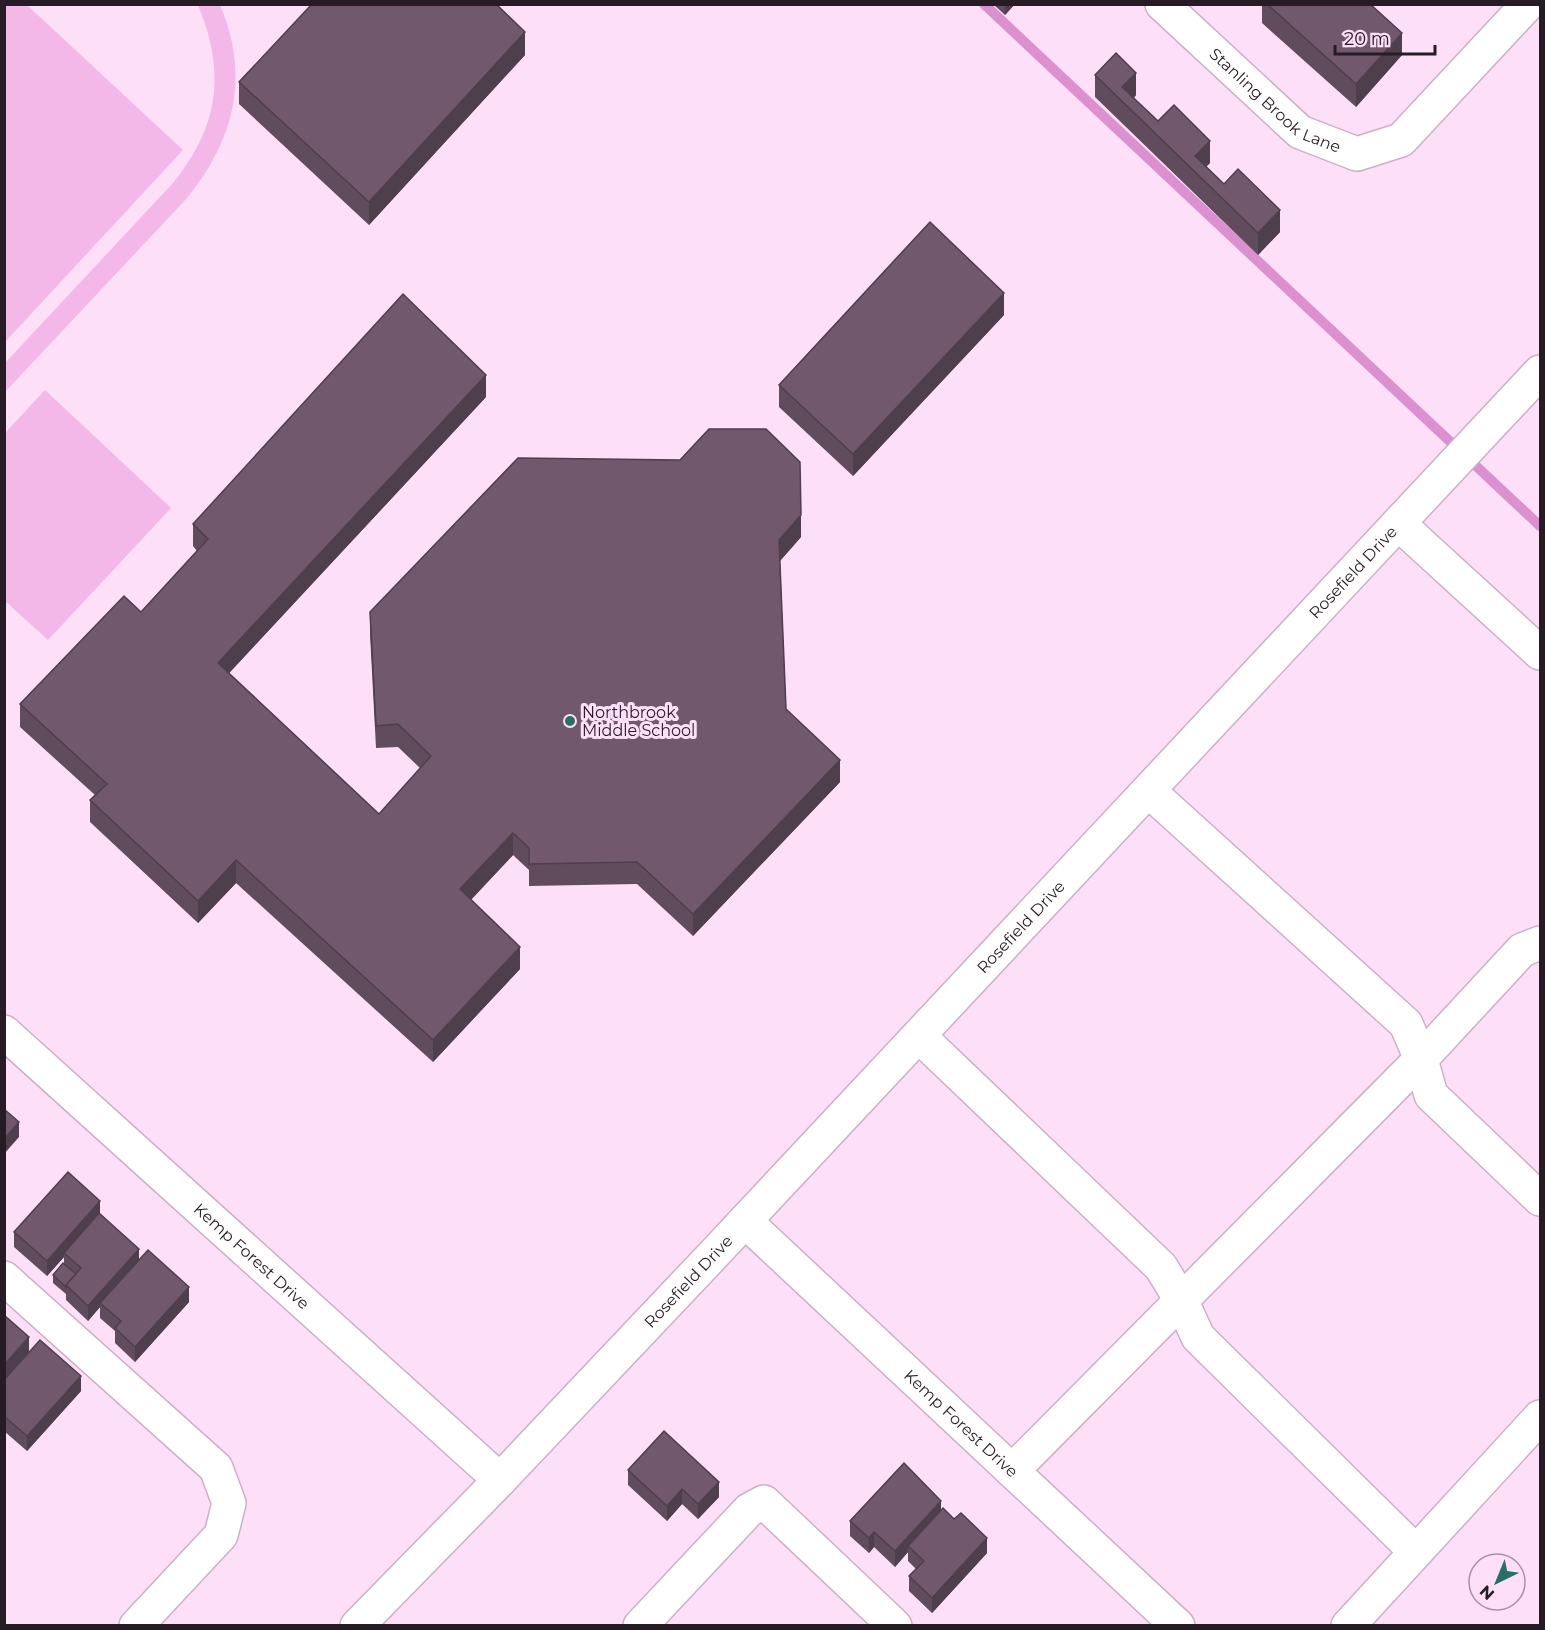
<svg xmlns="http://www.w3.org/2000/svg" width="1545" height="1630" viewBox="0 0 1545 1630" font-family="Montserrat,sans-serif">
  <rect width="100%" height="100%" fill="#fde0f7"/>
  <path fill="#f3b8e8" d="M 5,4 L 27,5 L 183,150 L 5,342 Z
    M 198,5 L 220,5 C 250,75 235,138 188,197 L 5,392 L 5,363 L 173,183 C 219,126 226,72 198,5 Z
    M 45,390 L 171,508 L 48,640 L 4,600 L 5,433 Z"/>
  <g fill="none" stroke-linecap="round" stroke-linejoin="round">
    <path stroke="#dd90cf" stroke-width="10" d="M 984,4 L 1540,526"/>
    <defs>
      <g id="minor">
        <path id="s1" d="M 1162,4 L 1300,132 L 1357,154 L 1401,140 L 1528,4"/>
        <path d="M 1399,524 L 1540,653"/>
        <path d="M 1150,792 L 1406,1024 L 1421,1059 L 1431,1095 L 1540,1199"/>
        <path id="s2" d="M 4,1032 L 500,1480"/>
        <path d="M 919,1036 L 1161,1267 L 1181,1300 L 1198,1337 L 1415,1551"/>
        <path id="s3" d="M 745,1221 L 1178,1626"/>
        <path d="M 4,1278 L 216,1468 L 229,1503 L 221,1535 L 136,1626"/>
        <path d="M 1012,1471 L 1421,1059 L 1522,950 L 1540,943"/>
        <path id="s4" d="M 357,1626 L 500,1480 L 713,1255 L 1540,372"/>
        <path d="M 640,1626 L 749,1510 L 764,1502 L 895,1626"/>
        <path d="M 1348,1626 L 1540,1417"/>
      </g>
    </defs>
    <use href="#minor" stroke="#ccb0c6" stroke-width="36"/>
    <use href="#minor" stroke="#fff" stroke-width="33"/>
  </g>
  <path fill="#614c5d" d="M 993,4 L 1015,4 L 1005,15 Z
    M 1262,4 L 1370,4 L 1402,55 L 1356,107 L 1262,23 Z
    M 525,55 L 369,225 L 239,104 L 239,82 Z
    M 1095,75 L 1136,95 L 1134,98 L 1158,121 L 1210,163 L 1206,166 L 1224,184 L 1280,232 L 1258,255 L 1095,97 Z
    M 1004,315 L 853,476 L 779,407 L 779,385 Z
    M 486,397 L 229,673 L 379,814 L 420,768 L 398,747 L 376,748 L 370,634 L 370,612 L 801,537 L 780,561 L 786,709 L 840,782 L 693,936 L 637,884 L 529,886 L 529,870 L 513,855 L 471,900 L 520,969 L 433,1062 L 236,883 L 198,923 L 90,822 L 90,800 L 95,795 L 20,727 L 20,704 L 141,612 L 197,551 L 193,546 L 193,524 Z
    M 100,1214 L 139,1260 L 189,1302 L 135,1362 L 115,1343 L 115,1331 L 100,1318 L 100,1307 L 88,1321 L 66,1300 L 66,1294 L 53,1283 L 53,1275 L 64,1264 L 64,1257 L 47,1276 L 14,1247 L 14,1232 Z
    M 29,1352 L 81,1391 L 27,1451 L 4,1431 L 4,1380 Z
    M 628,1470 L 719,1497 L 698,1519 L 682,1504 L 667,1521 L 628,1485 Z
    M 941,1510 L 987,1553 L 932,1613 L 909,1591 L 909,1576 L 916,1569 L 908,1561 L 908,1552 L 895,1567 L 874,1547 L 869,1553 L 850,1536 L 850,1521 Z"/>
  <path fill="#4f3e4c" d="M 1005,4 L 1015,4 L 1005,15 Z
    M 525,32 L 525,55 L 369,225 L 369,202 Z
    M 1402,33 L 1402,55 L 1356,107 L 1356,84 Z
    M 1136,73 L 1136,95 L 1126,105 L 1122,87 Z
    M 1210,141 L 1210,163 L 1198,175 L 1195,156 Z
    M 1280,210 L 1280,232 L 1258,255 L 1258,233 Z
    M 1004,293 L 1004,315 L 853,476 L 853,454 Z
    M 486,375 L 486,397 L 218,685 L 218,663 Z
    M 801,515 L 801,537 L 779,562 L 779,540 Z
    M 840,760 L 840,782 L 693,936 L 693,914 Z
    M 513,833 L 513,855 L 460,911 L 460,889 Z
    M 236,860 L 236,883 L 198,923 L 198,901 Z
    M 520,947 L 520,969 L 433,1062 L 433,1040 Z
    M 19,1122 L 19,1137 L 4,1154 L 4,1139 Z
    M 100,1201 L 100,1216 L 64,1253 L 64,1257 L 47,1276 L 47,1261 Z
    M 139,1249 L 139,1264 L 100,1303 L 100,1307 L 88,1321 L 88,1306 Z
    M 189,1287 L 189,1302 L 135,1362 L 135,1347 Z
    M 29,1337 L 29,1352 L 4,1380 L 4,1365 Z
    M 81,1376 L 81,1391 L 27,1451 L 27,1436 Z
    M 719,1482 L 719,1497 L 698,1519 L 698,1504 Z
    M 682,1489 L 682,1504 L 667,1521 L 667,1506 Z
    M 941,1501 L 941,1516 L 908,1546 L 908,1552 L 895,1567 L 895,1551 Z
    M 874,1532 L 874,1547 L 869,1553 L 869,1538 Z
    M 987,1538 L 987,1553 L 932,1613 L 932,1598 Z"/>
  <path fill="#71586c" stroke="#4f3e4c" stroke-width="1.5" d="M 312,4 L 496,4 L 525,32 L 369,202 L 239,82 Z
    M 1267,4 L 1370,4 L 1402,33 L 1356,84 Z
    M 1116,53 L 1136,73 L 1122,87 L 1158,121 L 1174,105 L 1210,141 L 1195,156 L 1224,184 L 1238,169 L 1280,210 L 1258,233 L 1095,75 Z
    M 930,222 L 1004,293 L 853,454 L 779,385 Z
    M 403,294 L 486,375 L 218,663 L 379,814 L 431,756 L 398,724 L 376,726 L 370,612 L 518,458 L 680,460 L 709,429 L 766,429 L 800,462 L 801,515 L 779,540 L 786,709 L 840,760 L 693,914 L 637,862 L 529,864 L 529,848 L 513,833 L 460,889 L 520,947 L 433,1040 L 236,860 L 198,901 L 90,800 L 107,784 L 20,704 L 124,596 L 141,612 L 208,539 L 193,524 Z
    M 4,1109 L 19,1122 L 4,1139 Z
    M 68,1172 L 100,1201 L 47,1261 L 14,1232 Z
    M 99,1213 L 139,1249 L 88,1306 L 66,1285 L 81,1268 L 64,1253 Z
    M 148,1250 L 189,1287 L 135,1347 L 115,1328 L 121,1321 L 100,1303 Z
    M 63,1263 L 76,1274 L 66,1285 L 66,1287 L 53,1275 Z
    M 4,1315 L 29,1337 L 4,1365 Z
    M 40,1340 L 81,1376 L 27,1436 L 4,1416 L 4,1380 Z
    M 664,1431 L 719,1482 L 698,1504 L 682,1489 L 667,1506 L 628,1470 Z
    M 904,1463 L 941,1501 L 895,1551 L 874,1532 L 869,1538 L 850,1521 Z
    M 943,1508 L 954,1519 L 961,1513 L 987,1538 L 932,1598 L 909,1576 L 924,1561 L 908,1546 Z"/>
  <circle fill="#286f66" stroke="#fde0f7" stroke-width="2" cx="570" cy="721" r="6"/>
  <g text-anchor="middle" stroke-width="6" stroke-linejoin="round" paint-order="stroke">
    <g font-size="16" fill="#271c25" stroke="#fde0f7">
      <text dy="6" stroke="none"><textPath href="#s1" startOffset="150">Stanling Brook Lane</textPath></text>
      <text dy="6" stroke="none"><textPath href="#s4" startOffset="1450">Rosefield Drive</textPath></text>
      <text dy="6" stroke="none"><textPath href="#s4" startOffset="964">Rosefield Drive</textPath></text>
      <text dy="6" stroke="none"><textPath href="#s2" startOffset="334">Kemp Forest Drive</textPath></text>
      <text dy="6" stroke="none"><textPath href="#s4" startOffset="478">Rosefield Drive</textPath></text>
      <text dy="6" stroke="none"><textPath href="#s3" startOffset="296">Kemp Forest Drive</textPath></text>
    </g>
    <g font-size="16" fill="#271c25" stroke="#fde0f7" text-anchor="start">
      <text x="582" y="718">Northbrook<tspan x="582" dy="18">Middle School</tspan></text>
    </g>
  </g>
  <rect width="1545" height="1630" fill="none" stroke="#271c25" stroke-width="12"/>
  <g transform="translate(1497 1582) rotate(223)"><circle r="28" fill="#fde0f7" stroke="#a792a3" stroke-width="1.5"/>
  <path d="M0-4.5L10 22L0 15L-10 22Z" fill="#286f66"/>
  <text y="-9" font-size="16" font-weight="bold" text-anchor="middle" fill="#271c25">N</text>
  </g>
  <path d="M1335 45v9h100v-9" fill="none" stroke="#271c25" stroke-width="3"/>
  <text x="1344" y="45" font-size="18" fill="#271c25" stroke="#fde0f7" stroke-width="4.5" paint-order="stroke">20 m</text>
</svg>
